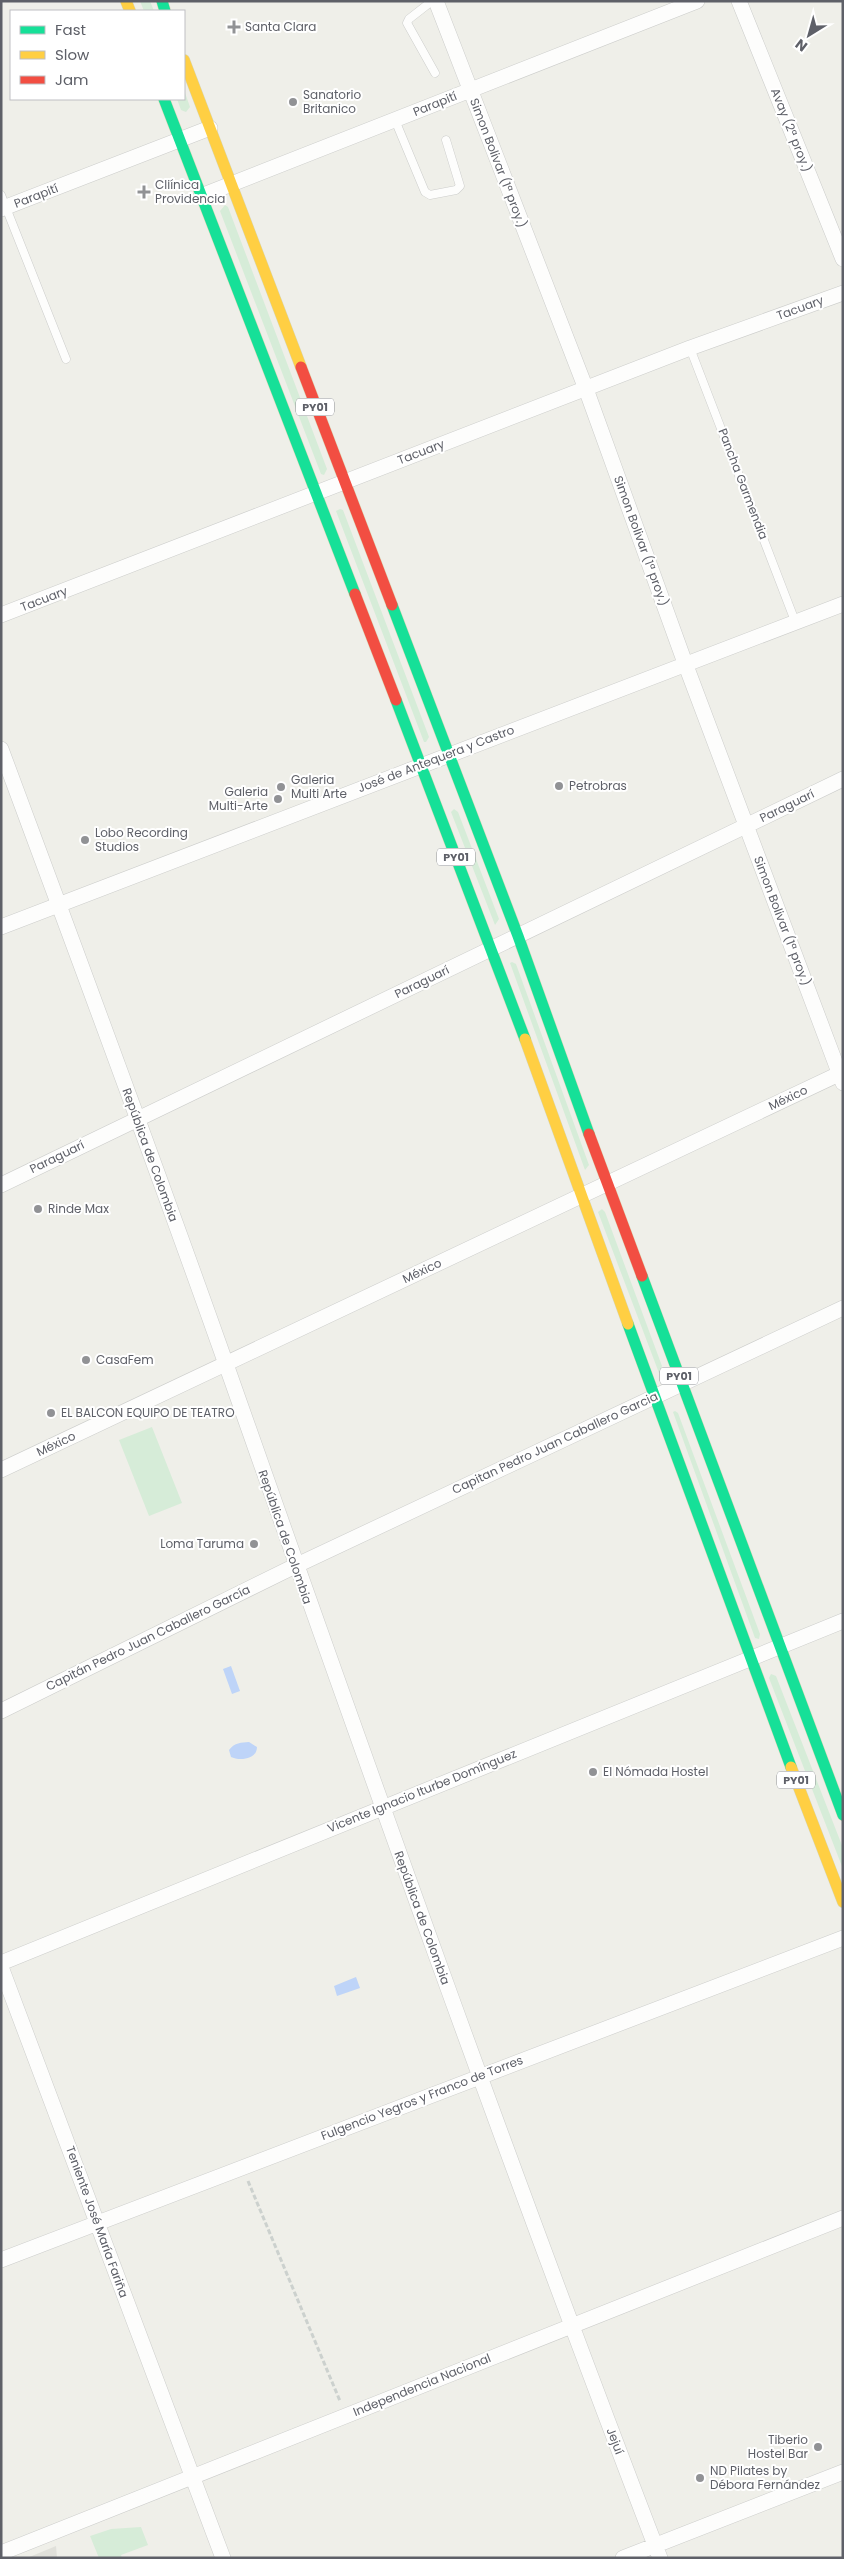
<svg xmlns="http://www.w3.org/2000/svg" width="844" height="2559" viewBox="0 0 844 2559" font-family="Poppins,sans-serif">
  <rect width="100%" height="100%" fill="#efefe9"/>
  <path fill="#e0e0da" d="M 56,2546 L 57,2558 L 27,2558 Z"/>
  <path fill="#d6ecd8" d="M 140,1 L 150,1 L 154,11 L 144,11 Z
    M 184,90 L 190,107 L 186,112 L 181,110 L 177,99 L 184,99 Z
    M 225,205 L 228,207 L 327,469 L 324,475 L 321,474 L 220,211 Z
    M 340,509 L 343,510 L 429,737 L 426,742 L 424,742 L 336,511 Z
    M 454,809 L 458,812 L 499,919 L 495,925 L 451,812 Z
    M 512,962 L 516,964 L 589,1165 L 585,1170 L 510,963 Z
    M 602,1209 L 605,1212 L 662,1366 L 659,1373 L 598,1212 Z
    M 675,1411 L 678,1413 L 760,1634 L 759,1639 L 755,1638 L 673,1412 Z
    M 152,1427 L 182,1503 L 149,1516 L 119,1440 Z
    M 771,1674 L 776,1676 L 843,1848 L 843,1869 L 769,1678 Z
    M 141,2527 L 148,2545 L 121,2555 L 122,2558 L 99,2558 L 90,2536 L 111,2529 Z"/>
  <path fill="#bed4f8" d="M 231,1666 L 240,1691 L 232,1694 L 223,1669 Z
    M 249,1742 L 257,1747 C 257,1760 239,1761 231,1757 L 229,1750 C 235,1742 241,1743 249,1742 Z
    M 356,1977 L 360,1988 L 337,1996 L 334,1986 Z"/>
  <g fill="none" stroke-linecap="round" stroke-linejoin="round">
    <defs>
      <path id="lane" d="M 432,1 L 409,19 L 407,23 L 435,73
        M 395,120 L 425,192 L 430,195 L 456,190 L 460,186 L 446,140
        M 1,195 L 66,359
        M 690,348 L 795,621"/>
      <path id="street" d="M 436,1 L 586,389 L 685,663 L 843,1083
        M 739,1 L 843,259
        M 201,196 L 697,1
        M 1,209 L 210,128
        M 1,615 L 690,348 L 843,293
        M 1,749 C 77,954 154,1160 227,1367 C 367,1765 508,2163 660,2558
        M 1,927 L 843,604
        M 1,1185 L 843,779
        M 1,1470 L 843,1072
        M 1,1711 L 295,1566 L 843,1308
        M 1,1963 L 843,1621
        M 1,1967 L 223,2558
        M 1,2260 L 843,1938
        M 1,2553 L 843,2218
        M 623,2558 L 843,2472"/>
      <path id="fast" d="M 162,1 L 165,11
        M 164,99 L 355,594
        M 392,605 L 518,936 L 589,1134
        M 396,700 L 525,1039
        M 642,1276 L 843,1815
        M 628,1324 L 791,1767"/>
      <path id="slow" d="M 126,1 L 130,11
        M 184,60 L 301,367
        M 525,1039 L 628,1324
        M 791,1767 L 843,1902"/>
      <path id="jam" d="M 301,367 L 392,605
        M 355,594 L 396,700
        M 589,1134 L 642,1276"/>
    </defs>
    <use href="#lane" stroke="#cccdcb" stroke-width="9"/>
    <use href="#street" stroke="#cccdcb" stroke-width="16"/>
    <use href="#fast" stroke="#d8d6b5" stroke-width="12"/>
    <use href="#slow" stroke="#d8d6b5" stroke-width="12"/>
    <use href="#jam" stroke="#d8d6b5" stroke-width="12"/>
    <path stroke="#ccd1ce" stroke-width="3" stroke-dasharray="5 2.5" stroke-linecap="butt" d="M 248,2181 L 340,2401"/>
    <use href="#lane" stroke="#fdfdfc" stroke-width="8"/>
    <use href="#street" stroke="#fdfdfc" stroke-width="15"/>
    <use href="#fast" stroke="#16e098" stroke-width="11"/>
    <use href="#slow" stroke="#ffcf43" stroke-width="11"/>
    <use href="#jam" stroke="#f24e42" stroke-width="11"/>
  </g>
  <g fill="#919295" stroke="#fff" stroke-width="2">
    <path d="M231.5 19.5h5v5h5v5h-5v5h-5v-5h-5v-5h5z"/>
    <circle cx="293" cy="102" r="5"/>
    <path d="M141.5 184.5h5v5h5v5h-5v5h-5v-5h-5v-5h5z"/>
    <circle cx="559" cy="786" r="5"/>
    <circle cx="281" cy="787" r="5"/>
    <circle cx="278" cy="799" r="5"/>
    <circle cx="85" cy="840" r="5"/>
    <circle cx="38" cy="1209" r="5"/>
    <circle cx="86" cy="1360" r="5"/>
    <circle cx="51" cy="1413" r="5"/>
    <circle cx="254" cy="1544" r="5"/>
    <circle cx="593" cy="1772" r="5"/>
    <circle cx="818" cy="2447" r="5"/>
    <circle cx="700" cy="2478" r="5"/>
  </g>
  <g text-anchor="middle" stroke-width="4" stroke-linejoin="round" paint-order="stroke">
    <g fill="#fff" stroke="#8e9095" stroke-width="1">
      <rect x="296" y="398.5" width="38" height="17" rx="4"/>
      <rect x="437" y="848.5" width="38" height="17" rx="4"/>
      <rect x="660" y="1367.5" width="38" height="17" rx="4"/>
      <rect x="777" y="1771.5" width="38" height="17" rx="4"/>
    </g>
    <g font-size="11" font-weight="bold" fill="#5e6068">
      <text x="315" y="411">PY01</text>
      <text x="456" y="861">PY01</text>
      <text x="679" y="1380">PY01</text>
      <text x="796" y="1784">PY01</text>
    </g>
    <g font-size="12" fill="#5e6068" stroke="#fff" text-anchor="start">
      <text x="245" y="31">Santa Clara</text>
      <text x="303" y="99">Sanatorio<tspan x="303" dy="14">Britanico</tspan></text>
      <text x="155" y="189">Cliínica<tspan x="155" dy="14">Providencia</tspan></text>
      <text x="291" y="784">Galeria<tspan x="291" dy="14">Multi Arte</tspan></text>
      <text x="569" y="790">Petrobras</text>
      <text x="268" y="796" text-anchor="end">Galeria<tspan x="268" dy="14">Multi-Arte</tspan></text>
      <text x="95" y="837">Lobo Recording<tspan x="95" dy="14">Studios</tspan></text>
      <text x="48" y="1213">Rinde Max</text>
      <text x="96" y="1364">CasaFem</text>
      <text x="61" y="1417">EL BALCON EQUIPO DE TEATRO</text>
      <text x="244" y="1548" text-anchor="end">Loma Taruma</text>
      <text x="603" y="1776">El Nómada Hostel</text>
      <text x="808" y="2444" text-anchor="end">Tiberio<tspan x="808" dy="14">Hostel Bar</tspan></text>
      <text x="710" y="2475">ND Pilates by<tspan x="710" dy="14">Débora Fernández</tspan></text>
    </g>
    <g font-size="12" fill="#5e6068" stroke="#fff">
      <text transform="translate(435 104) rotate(-22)" y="4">Parapití</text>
      <text transform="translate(791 130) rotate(68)" y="4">Avay (2ª proy.)</text>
      <text transform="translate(498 163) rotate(69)" y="4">Simon Bolivar (1ª proy.)</text>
      <text transform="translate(36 196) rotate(-21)" y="4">Parapití</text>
      <text transform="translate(800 308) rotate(-20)" y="4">Tacuary</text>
      <text transform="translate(421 452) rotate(-21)" y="4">Tacuary</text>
      <text transform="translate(743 484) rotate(69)" y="4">Pancha Garmendia</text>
      <text transform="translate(641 541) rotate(70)" y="4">Simon Bolivar (1ª proy.)</text>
      <text transform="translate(44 599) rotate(-21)" y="4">Tacuary</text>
      <text transform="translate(436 759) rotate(-21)" y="4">José de Antequera y Castro</text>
      <text transform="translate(787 806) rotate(-26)" y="4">Paraguarí</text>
      <text transform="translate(782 921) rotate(69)" y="4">Simon Bolivar (1ª proy.)</text>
      <text transform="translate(422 982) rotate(-26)" y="4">Paraguarí</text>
      <text transform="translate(788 1098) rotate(-25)" y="4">México</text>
      <text transform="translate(150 1155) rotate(70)" y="4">República de Colombia</text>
      <text transform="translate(57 1157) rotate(-26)" y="4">Paraguarí</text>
      <text transform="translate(422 1271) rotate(-25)" y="4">México</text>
      <text transform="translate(555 1443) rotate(-25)" y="4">Capitan Pedro Juan Caballero Garcia</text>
      <text transform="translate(56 1444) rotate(-25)" y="4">México</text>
      <text transform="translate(285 1537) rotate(71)" y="4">República de Colombia</text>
      <text transform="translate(148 1638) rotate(-26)" y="4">Capitán Pedro Juan Caballero García</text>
      <text transform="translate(422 1791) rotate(-22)" y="4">Vicente Ignacio Iturbe Domínguez</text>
      <text transform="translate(422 1918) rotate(70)" y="4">República de Colombia</text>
      <text transform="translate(422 2098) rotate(-21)" y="4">Fulgencio Yegros y Franco de Torres</text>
      <text transform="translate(97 2222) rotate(70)" y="4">Teniente José María Fariña</text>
      <text transform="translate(422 2385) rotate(-22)" y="4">Independencia Nacional</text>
      <text transform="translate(615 2441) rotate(69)" y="4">Jejuí</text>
    </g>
  </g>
  <rect width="844" height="2559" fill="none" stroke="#5e6068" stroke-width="5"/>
  <rect x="10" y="10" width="175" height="90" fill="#ffffff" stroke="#bfbfc3"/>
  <rect x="20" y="26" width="25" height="8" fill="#16e098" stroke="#bfbfc3"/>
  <text x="55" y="35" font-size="15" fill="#5e6068">Fast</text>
  <rect x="20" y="51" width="25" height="8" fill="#ffcf43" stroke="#bfbfc3"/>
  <text x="55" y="60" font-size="15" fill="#5e6068">Slow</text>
  <rect x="20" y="76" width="25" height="8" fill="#f24e42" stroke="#bfbfc3"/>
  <text x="55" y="85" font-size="15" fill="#5e6068">Jam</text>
  <g transform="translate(809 35) rotate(217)" stroke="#ffffff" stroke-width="4" paint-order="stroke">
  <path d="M0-4L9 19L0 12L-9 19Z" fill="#5e6068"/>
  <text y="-8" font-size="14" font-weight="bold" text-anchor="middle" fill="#5e6068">N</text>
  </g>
</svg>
